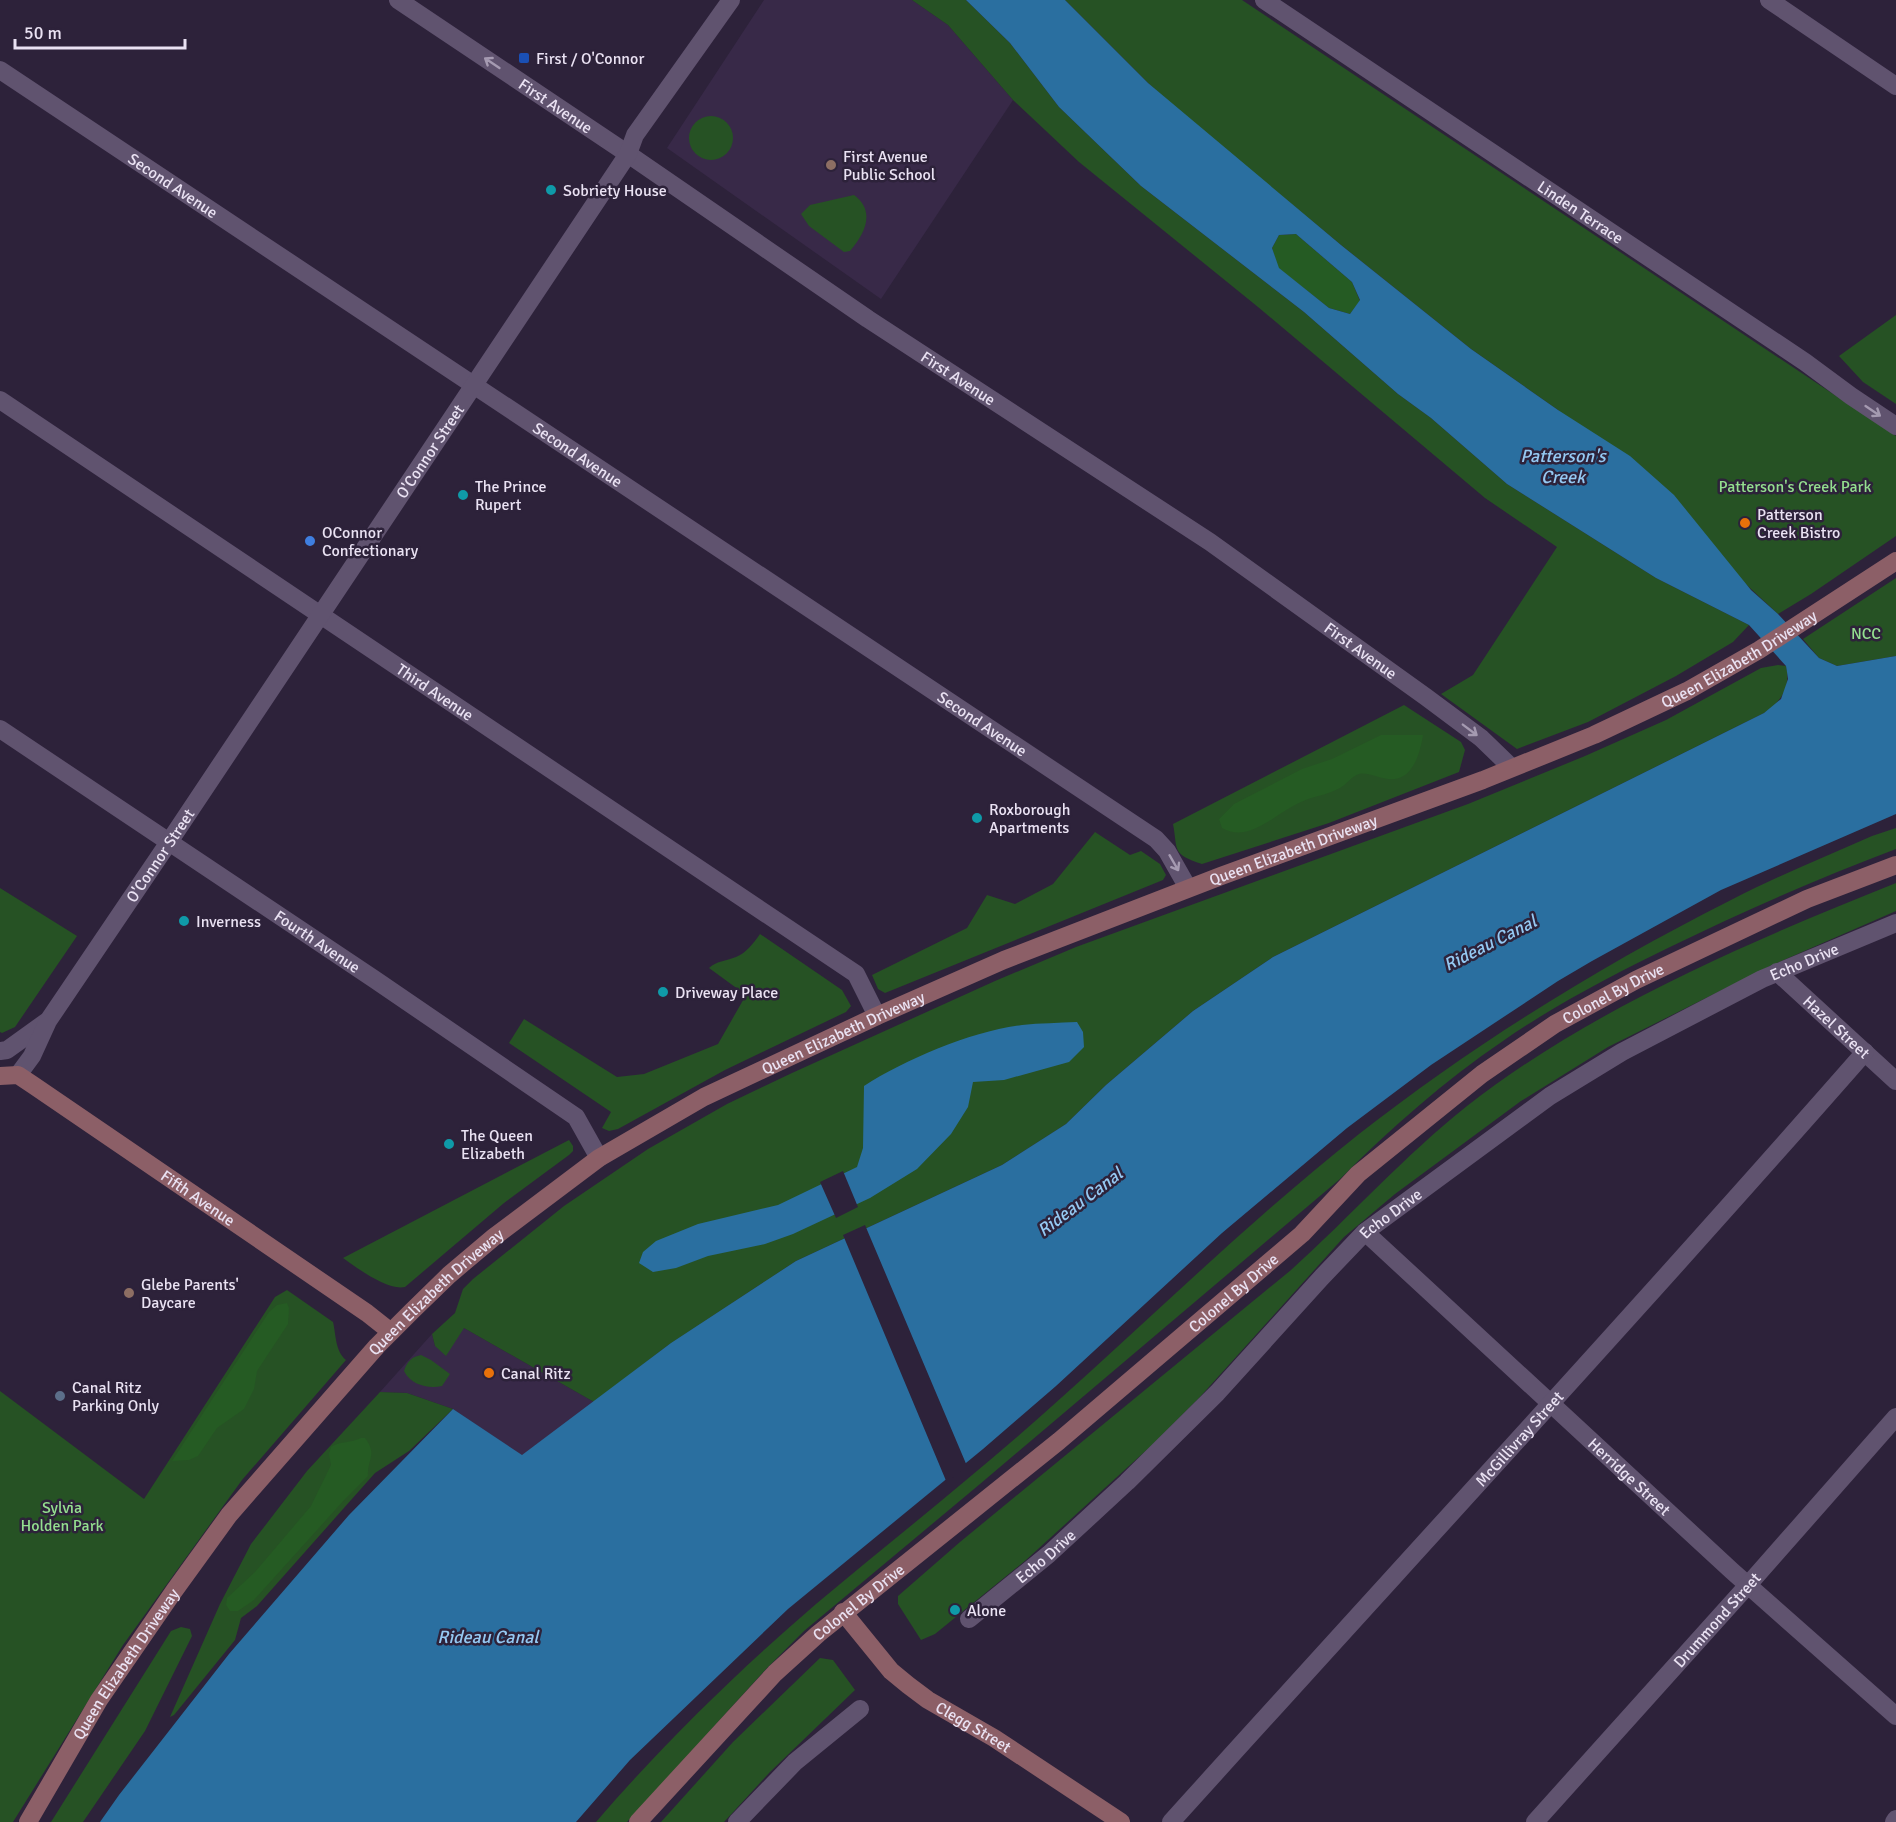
<svg xmlns="http://www.w3.org/2000/svg" width="1896" height="1822" viewBox="0 0 1896 1822" font-family="Signika,sans-serif">
  <rect width="100%" height="100%" fill="#2d223a"/>
  <path fill="#382948" d="M 764,0 L 912,0 L 948,25 L 1013,100 L 881,299 L 667,148 Z
    M 464,1328 L 594,1402 L 522,1456 L 453,1409 L 407,1393 L 380,1392 L 432,1334 L 435,1346 Z"/>
  <path fill="#265224" d="M 912,0 L 966,0 L 1010,43 L 1059,107 L 1141,186 L 1304,312 L 1398,394 L 1431,418 L 1507,484 L 1656,578 L 1749,625 L 1733,642 L 1676,676 L 1588,722 L 1517,749 L 1441,694 L 1473,675 L 1557,547 L 1485,498 L 1258,307 L 1079,162 L 1013,100 L 948,25 Z
    M 1065,0 L 1242,0 L 1896,436 L 1896,536 L 1811,594 L 1778,614 L 1558,410 L 1471,349 L 1341,245 L 1186,117 L 1148,83 Z
    M689 138a22 22 0 1 1 44 0a22 22 0 1 1-44 0Z
    M 854,195 C 876,211 865,234 850,251 L 844,252 L 809,226 L 801,214 L 810,205 Z
    M 1896,315 L 1896,404 L 1863,382 L 1839,356 Z
    M 1896,578 L 1896,656 L 1837,666 L 1819,658 L 1803,639 Z
    M 1778,665 L 1786,666 C 1791,687 1781,702 1764,713 L 1273,957 L 1193,1011 L 1106,1085 L 1066,1124 L 1002,1165 L 796,1261 L 667,1346 L 594,1402 L 464,1328 L 446,1356 L 435,1346 L 432,1334 L 455,1313 L 463,1289 L 473,1279 L 564,1206 L 648,1149 L 727,1104 L 792,1073 L 995,981 L 1076,947 L 1468,804 L 1585,756 L 1666,720 L 1761,668 Z
    M 1404,705 L 1461,742 L 1465,750 L 1459,772 L 1329,823 L 1202,864 C 1171,854 1178,850 1173,824 Z
    M 1896,828 L 1896,849 C 1819,878 1744,911 1670,947 C 1613,975 1556,1004 1503,1041 C 1444,1081 1391,1128 1340,1179 L 980,1484 L 804,1631 L 767,1668 L 627,1822 L 596,1822 C 663,1744 738,1671 816,1604 C 883,1548 951,1494 1017,1437 C 1132,1337 1239,1229 1359,1134 C 1474,1044 1600,966 1731,900 C 1777,876 1825,857 1872,836 Z
    M 1095,832 L 1130,855 L 1141,851 L 1160,864 L 1166,875 L 1163,880 L 885,993 L 878,989 L 872,975 L 967,928 L 987,895 L 1015,904 L 1053,884 Z
    M 1896,883 L 1896,911 L 1770,966 L 1608,1047 L 1521,1101 L 1395,1194 L 1344,1237 L 1199,1398 L 1152,1445 L 1026,1560 L 935,1634 L 921,1640 L 898,1604 L 898,1596 L 960,1542 L 1291,1270 C 1351,1216 1404,1156 1467,1106 C 1591,1009 1751,941 1896,883 Z
    M 0,888 L 77,936 L 15,1027 L 2,1033 L 0,1032 Z
    M 760,934 L 842,990 L 851,1006 L 846,1012 L 725,1070 L 618,1129 L 609,1131 L 602,1128 L 611,1112 L 509,1043 L 524,1019 L 617,1077 L 644,1074 L 718,1044 L 746,995 L 709,968 C 716,961 726,961 736,957 C 746,953 753,944 760,934 Z
    M 569,1140 L 573,1146 L 573,1151 L 569,1155 L 504,1203 L 405,1287 C 388,1291 357,1268 343,1258 Z
    M 287,1290 L 333,1322 C 336,1334 335,1351 346,1360 L 242,1480 L 123,1645 L 13,1822 L 0,1822 L 0,1391 L 144,1499 L 275,1297 Z
    M 421,1355 L 431,1360 L 450,1374 L 442,1386 C 428,1389 411,1385 404,1371 C 407,1362 411,1357 421,1355 Z
    M 380,1392 L 407,1393 L 453,1409 L 409,1451 L 375,1473 L 257,1606 L 241,1618 L 235,1640 L 174,1715 L 170,1717 L 220,1604 L 251,1544 L 307,1471 Z
    M 181,1627 L 190,1629 L 192,1636 L 145,1731 L 83,1822 L 51,1822 L 171,1631 Z
    M 820,1658 L 833,1660 L 855,1690 L 770,1772 L 724,1822 L 661,1822 L 733,1742 Z"/>
  <path fill="#255b23" d="M 1296,234 L 1352,282 L 1360,301 L 1350,314 L 1329,308 L 1278,268 L 1272,248 L 1279,235 Z
    M 1381,735 L 1423,735 C 1421,749 1415,773 1399,778 C 1385,783 1370,771 1359,774 C 1352,776 1347,784 1340,788 C 1328,795 1313,796 1301,802 C 1277,812 1249,844 1222,828 L 1219,819 L 1234,804 L 1302,769 L 1332,759 Z
    M 287,1303 L 289,1308 L 288,1324 L 257,1371 L 254,1389 L 244,1409 L 217,1428 L 198,1456 L 189,1460 L 172,1461 L 269,1312 L 277,1305 Z
    M 361,1438 L 365,1438 C 378,1455 367,1459 368,1476 L 345,1499 L 254,1600 L 238,1611 L 230,1611 L 226,1605 L 227,1598 L 255,1572 L 311,1506 L 331,1465 L 329,1454 L 331,1447 C 340,1441 351,1443 361,1438 Z"/>
  <path fill="#2a6fa0" fill-rule="evenodd" d="M 966,0 L 1065,0 L 1148,83 L 1341,245 L 1471,349 L 1558,410 L 1630,456 L 1674,495 L 1751,590 L 1778,614 L 1819,658 L 1837,666 L 1896,656 L 1896,814 L 1721,890 L 1592,961 L 1558,981 L 1431,1065 L 1347,1128 L 1222,1233 L 1056,1386 L 983,1449 L 788,1609 L 630,1760 L 576,1822 L 100,1822 L 119,1795 L 229,1654 L 349,1515 L 453,1409 L 522,1455 L 671,1343 L 796,1261 L 1002,1165 L 1066,1124 L 1106,1085 L 1193,1011 L 1273,957 L 1764,713 L 1781,699 L 1788,679 L 1787,672 L 1786,666 L 1749,625 L 1656,578 L 1507,484 L 1431,418 L 1398,394 L 1304,312 L 1141,186 L 1059,107 L 1010,43 ZM 1296,234 L 1352,282 L 1360,300 L 1350,314 L 1329,308 L 1279,268 L 1272,248 L 1279,235 Z
    M 1077,1022 L 1083,1032 L 1084,1047 L 1069,1062 L 1004,1080 L 973,1082 L 968,1107 L 951,1134 L 917,1169 L 870,1198 L 793,1234 L 765,1244 L 708,1256 L 676,1268 L 653,1272 L 639,1263 L 643,1252 L 656,1241 L 698,1224 L 778,1205 L 857,1167 L 863,1148 L 864,1086 C 906,1059 972,1031 1022,1025 C 1040,1023 1059,1023 1077,1022 Z"/>
  <path fill="#2d223a" d="M 843,1171 L 858,1207 L 836,1218 L 820,1182 Z
    M 865,1225 L 967,1466 L 947,1483 L 843,1235 Z"/>
  <g fill="none" stroke-linecap="round" stroke-linejoin="round">
    <g stroke="#60536f" stroke-width="18">
      <path id="s1" d="M 398,0 L 628,154 L 868,319 L 1210,542 L 1426,697 L 1481,738 L 1511,767"/>
      <path id="s2" d="M 1264,0 L 1805,362 L 1851,396 L 1896,426"/>
      <path d="M 1769,0 L 1896,86"/>
      <path id="s3" d="M 0,70 L 1156,839 L 1167,851 L 1188,888"/>
      <path id="s4" d="M 0,400 L 856,974 L 877,1016"/>
      <path id="s5" d="M 0,729 L 374,979 L 576,1117 L 599,1158"/>
      <path id="s6" d="M 1777,972 L 1896,1081"/>
      <path d="M 0,1051 L 7,1050 L 46,1022"/>
      <path id="s7" d="M 18,1075 L 32,1056 L 48,1021 L 169,842 L 628,154 L 635,135 L 731,0"/>
      <path id="s8" d="M 1365,1232 L 1732,1571 L 1896,1716"/>
      <path id="s9" d="M 969,1619 L 1049,1554 L 1127,1482 L 1217,1393 L 1322,1277 L 1365,1232 L 1550,1096 L 1622,1052 L 1762,979 L 1896,923"/>
      <path d="M 737,1822 L 795,1762 L 860,1709"/>
      <path id="s10" d="M 1171,1822 C 1402,1566 1637,1312 1865,1052"/>
      <path id="s11" d="M 1535,1822 L 1748,1585 L 1896,1417"/>
      <path d="M 1894,1822 L 1896,1819"/>
    </g>
    <g stroke="#8c5f67" stroke-width="18">
      <path id="s12" d="M 0,1076 L 18,1075 L 33,1085 L 367,1313 L 391,1332"/>
      <path id="s13" d="M 843,1612 L 891,1671 L 908,1685 L 928,1700 L 994,1738 L 1121,1822"/>
      <path id="s14" d="M 28,1822 L 99,1700 L 174,1591 L 229,1515 L 377,1346 L 412,1311 L 449,1275 L 494,1237 L 599,1158 L 704,1097 L 877,1016 L 1004,960 L 1221,876 L 1483,780 L 1594,735 L 1687,691 L 1759,650 L 1896,561"/>
      <path id="s15" d="M 638,1822 L 775,1673 L 818,1634 L 1059,1441 L 1302,1234 L 1358,1174 L 1482,1074 L 1555,1024 L 1636,980 L 1807,899 L 1896,865"/>
    </g>
  </g>
  <defs><path id="oneway-shaft" d="M-6 0H5M1.5-3L5.5 0L1.5 3" fill="none" stroke-width="1.6" stroke-linecap="round" stroke-linejoin="round" transform="scale(1.5)"/></defs>
  <g stroke="#a59ab1">
    <use href="#oneway-shaft" transform="translate(492 63) rotate(-146)"/>
    <use href="#oneway-shaft" transform="translate(1873 411) rotate(34)"/>
    <use href="#oneway-shaft" transform="translate(1470 730) rotate(37)"/>
    <use href="#oneway-shaft" transform="translate(1174 863) rotate(60)"/>
  </g>
  <rect fill="#1a4fb4" stroke="#2d223a" stroke-width="2" x="518" y="52" width="12" height="12" rx="3"/>
  <g fill="#8d6e63" stroke="#2d223a" stroke-width="2">
    <circle cx="831" cy="165" r="6"/>
    <circle cx="129" cy="1293" r="6"/>
  </g>
  <g fill="#0f9aa8" stroke="#2d223a" stroke-width="2">
    <circle cx="551" cy="190" r="6"/>
    <circle cx="463" cy="495" r="6"/>
    <circle cx="977" cy="818" r="6"/>
    <circle cx="184" cy="921" r="6"/>
    <circle cx="663" cy="992" r="6"/>
    <circle cx="449" cy="1144" r="6"/>
    <circle cx="955" cy="1610" r="6"/>
  </g>
  <g fill="#e8710a" stroke="#2d223a" stroke-width="2">
    <circle cx="1745" cy="523" r="6"/>
    <circle cx="489" cy="1373" r="6"/>
  </g>
  <circle fill="#3f7fe0" stroke="#2d223a" stroke-width="2" cx="310" cy="541" r="6"/>
  <circle fill="#5c6f8a" stroke="#2d223a" stroke-width="2" cx="60" cy="1396" r="6"/>
  <g text-anchor="middle" stroke-width="5" stroke-linejoin="round" paint-order="stroke">
    <g font-size="16" fill="#eae2f3" stroke="#2d223a" text-anchor="start">
      <text x="536" y="64">First / O'Connor</text>
      <text x="843" y="162">First Avenue<tspan x="843" dy="18">Public School</tspan></text>
      <text x="563" y="196">Sobriety House</text>
      <text x="475" y="492">The Prince<tspan x="475" dy="18">Rupert</tspan></text>
      <text x="1757" y="520">Patterson<tspan x="1757" dy="18">Creek Bistro</tspan></text>
      <text x="322" y="538">OConnor<tspan x="322" dy="18">Confectionary</tspan></text>
      <text x="989" y="815">Roxborough<tspan x="989" dy="18">Apartments</tspan></text>
      <text x="196" y="927">Inverness</text>
      <text x="675" y="998">Driveway Place</text>
      <text x="461" y="1141">The Queen<tspan x="461" dy="18">Elizabeth</tspan></text>
      <text x="141" y="1290">Glebe Parents'<tspan x="141" dy="18">Daycare</tspan></text>
      <text x="501" y="1379">Canal Ritz</text>
      <text x="72" y="1393">Canal Ritz<tspan x="72" dy="18">Parking Only</tspan></text>
      <text x="967" y="1616">Alone</text>
    </g>
    <g font-size="16" fill="#eae2f3" stroke="#2d223a">
      <text dy="6" stroke="none"><textPath href="#s1" startOffset="190">First Avenue</textPath></text>
      <text dy="6" stroke="none"><textPath href="#s3" startOffset="208">Second Avenue</textPath></text>
      <text dy="6" stroke="none"><textPath href="#s2" startOffset="381">Linden Terrace</textPath></text>
      <text dy="6" stroke="none"><textPath href="#s1" startOffset="676">First Avenue</textPath></text>
      <text dy="6" stroke="none"><textPath href="#s7" startOffset="748">O'Connor Street</textPath></text>
      <text dy="6" stroke="none"><textPath href="#s3" startOffset="694">Second Avenue</textPath></text>
      <text dy="6" stroke="none"><textPath href="#s1" startOffset="1162">First Avenue</textPath></text>
      <text dy="6" stroke="none"><textPath href="#s14" startOffset="2130">Queen Elizabeth Driveway</textPath></text>
      <text dy="6" stroke="none"><textPath href="#s4" startOffset="524">Third Avenue</textPath></text>
      <text dy="6" stroke="none"><textPath href="#s3" startOffset="1180">Second Avenue</textPath></text>
      <text dy="6" stroke="none"><textPath href="#s14" startOffset="1644">Queen Elizabeth Driveway</textPath></text>
      <text dy="6" stroke="none"><textPath href="#s7" startOffset="262">O'Connor Street</textPath></text>
      <text dy="6" stroke="none"><textPath href="#s5" startOffset="382">Fourth Avenue</textPath></text>
      <text dy="6" stroke="none"><textPath href="#s9" startOffset="1072">Echo Drive</textPath></text>
      <text dy="6" stroke="none"><textPath href="#s15" startOffset="1284">Colonel By Drive</textPath></text>
      <text dy="6" stroke="none"><textPath href="#s6" startOffset="81">Hazel Street</textPath></text>
      <text dy="6" stroke="none"><textPath href="#s14" startOffset="1158">Queen Elizabeth Driveway</textPath></text>
      <text dy="6" stroke="none"><textPath href="#s12" startOffset="236">Fifth Avenue</textPath></text>
      <text dy="6" stroke="none"><textPath href="#s9" startOffset="586">Echo Drive</textPath></text>
      <text dy="6" stroke="none"><textPath href="#s15" startOffset="798">Colonel By Drive</textPath></text>
      <text dy="6" stroke="none"><textPath href="#s14" startOffset="672">Queen Elizabeth Driveway</textPath></text>
      <text dy="6" stroke="none"><textPath href="#s10" startOffset="518">McGillivray Street</textPath></text>
      <text dy="6" stroke="none"><textPath href="#s8" startOffset="360">Herridge Street</textPath></text>
      <text dy="6" stroke="none"><textPath href="#s9" startOffset="99">Echo Drive</textPath></text>
      <text dy="6" stroke="none"><textPath href="#s15" startOffset="312">Colonel By Drive</textPath></text>
      <text dy="6" stroke="none"><textPath href="#s11" startOffset="272">Drummond Street</textPath></text>
      <text dy="6" stroke="none"><textPath href="#s14" startOffset="186">Queen Elizabeth Driveway</textPath></text>
      <text dy="6" stroke="none"><textPath href="#s13" startOffset="176">Clegg Street</textPath></text>
    </g>
    <g font-size="16" fill="#94df8f" stroke="#2d223a">
      <text x="1795" y="492">Patterson's Creek Park</text>
      <text x="1866" y="639">NCC</text>
      <text x="62" y="1513">Sylvia<tspan x="62" dy="18">Holden Park</tspan></text>
    </g>
    <g font-size="18" font-style="italic" fill="#95c9f3" stroke="#2d223a">
      <text x="1563" y="462">Patterson's<tspan x="1563" dy="21">Creek</tspan></text>
      <text transform="translate(1490 943) rotate(-27)" y="6">Rideau Canal</text>
      <text transform="translate(1080 1202) rotate(-37)" y="6">Rideau Canal</text>
      <text x="488" y="1643">Rideau Canal</text>
    </g>
  </g>
  <path d="M15 39v9h170v-9" fill="none" stroke="#eae2f3" stroke-width="3"/>
  <text x="24" y="39" font-size="18" fill="#eae2f3" stroke="#2d223a" stroke-width="4.5" paint-order="stroke">50 m</text>
</svg>
